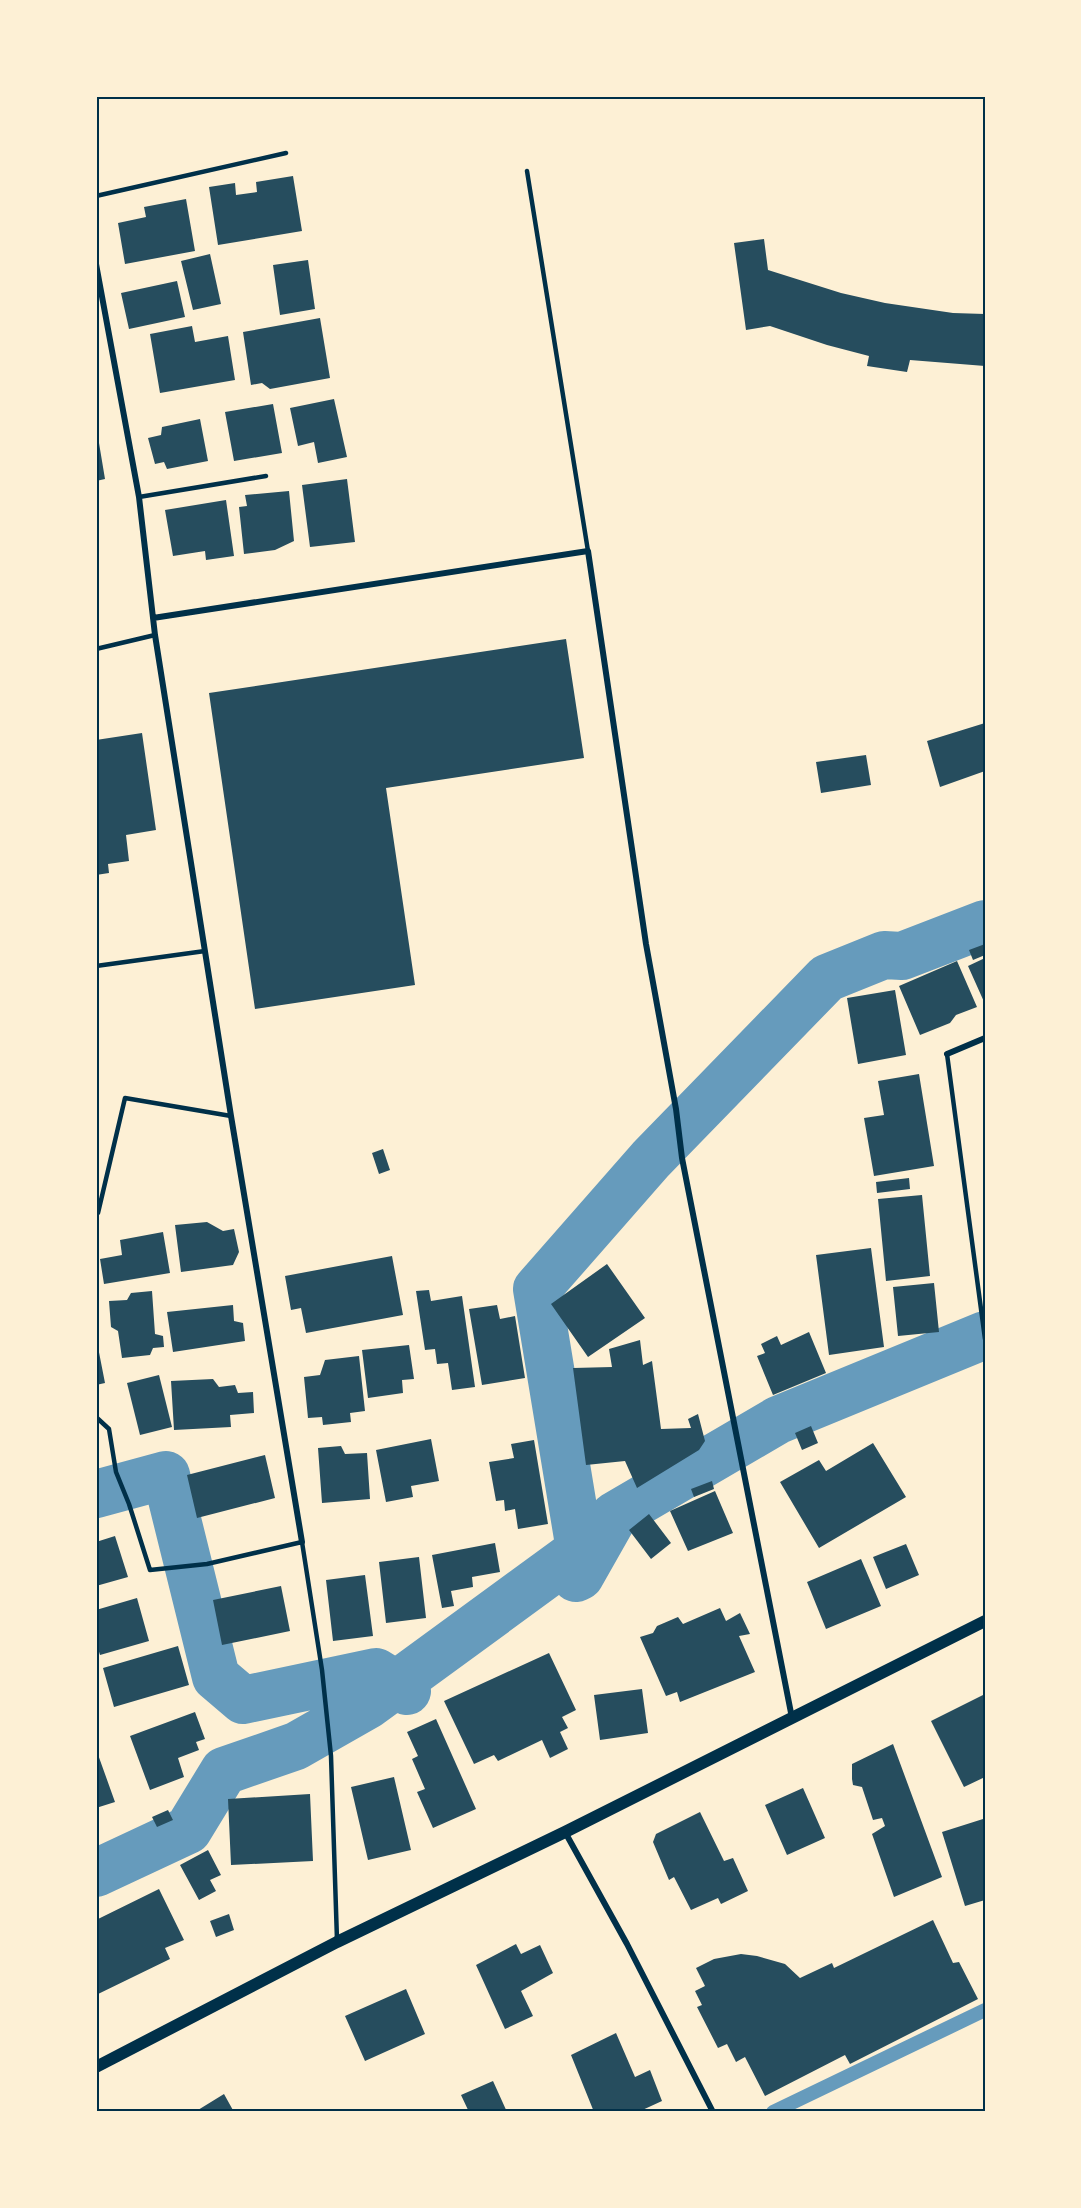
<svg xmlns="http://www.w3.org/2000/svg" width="1081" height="2208" viewBox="0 0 1081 2208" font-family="Georgia,serif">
  <rect width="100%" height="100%" fill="#fdf0d5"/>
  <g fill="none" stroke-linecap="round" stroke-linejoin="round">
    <path stroke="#669bbc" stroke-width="14" d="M 773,2112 L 985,2010"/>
    <path stroke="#669bbc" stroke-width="48" d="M 96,1494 L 166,1475 L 216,1677 L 243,1700 L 376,1672 L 407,1691
      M 576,1578 L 580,1576 L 614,1516 L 778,1420 L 985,1335
      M 96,1873 L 188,1830 L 224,1771 L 296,1746 L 368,1705 L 580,1550 L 537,1289 L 651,1159 L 827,978 L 884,955 L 902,956 L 985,924"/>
  </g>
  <path fill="#264d5e" d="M 293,176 L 302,231 L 218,245 L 209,187 L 235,183 L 236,195 L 257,192 L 256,182 Z
    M 186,199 L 195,251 L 125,264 L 118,223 L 146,217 L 144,207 Z
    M 764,239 L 768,270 L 841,293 L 885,303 L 953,313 L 985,314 L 985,366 L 910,360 L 907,372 L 867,366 L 869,356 L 827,345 L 770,326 L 746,330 L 734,243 Z
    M 210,254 L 221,304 L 193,310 L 181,261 Z
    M 308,260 L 315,309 L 280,315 L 273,265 Z
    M 177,281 L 185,317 L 129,329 L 121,293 Z
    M 320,318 L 330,378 L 270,389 L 262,383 L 251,385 L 243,332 Z
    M 192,326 L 195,342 L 228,336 L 235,380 L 160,393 L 150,334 Z
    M 334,399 L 347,457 L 318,463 L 314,442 L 298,446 L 290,408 Z
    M 273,404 L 282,453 L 234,461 L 225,412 Z
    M 200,419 L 208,461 L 167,469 L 164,462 L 155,464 L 148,438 L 161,435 L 162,427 Z
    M 99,443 L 105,479 L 96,481 L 96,444 Z
    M 347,479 L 355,542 L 310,547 L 302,485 Z
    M 289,491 L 294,541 L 275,550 L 244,554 L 239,507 L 247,506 L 245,495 Z
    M 226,500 L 234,556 L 206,560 L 205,551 L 173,556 L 165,510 Z
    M 566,639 L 584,758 L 386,788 L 415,985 L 255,1009 L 209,693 Z
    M 985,723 L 985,771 L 940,787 L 927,741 Z
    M 142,733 L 156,830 L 126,835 L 129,861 L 108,864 L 109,873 L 96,875 L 96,740 Z
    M 866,755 L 871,785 L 821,793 L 816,762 Z
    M 985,944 L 985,955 L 973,960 L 969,950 Z
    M 985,958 L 985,1004 L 968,966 Z
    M 957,961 L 977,1007 L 956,1015 L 950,1023 L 920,1035 L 899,986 Z
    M 895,990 L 906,1055 L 858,1064 L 847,998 Z
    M 919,1074 L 934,1166 L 874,1176 L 864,1118 L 884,1115 L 878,1081 Z
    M 383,1149 L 390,1170 L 379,1174 L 372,1153 Z
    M 909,1178 L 910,1189 L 877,1193 L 876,1182 Z
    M 922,1195 L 930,1276 L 886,1281 L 878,1199 Z
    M 207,1222 L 223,1231 L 234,1229 L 239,1252 L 233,1265 L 181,1272 L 175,1225 Z
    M 163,1232 L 170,1273 L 104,1284 L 100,1259 L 122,1255 L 120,1240 Z
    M 871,1248 L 884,1347 L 829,1355 L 816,1255 Z
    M 392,1256 L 403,1315 L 306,1333 L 301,1308 L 291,1310 L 285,1276 Z
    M 607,1264 L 645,1318 L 588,1357 L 551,1304 Z
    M 934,1283 L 939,1332 L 898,1336 L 893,1287 Z
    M 429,1290 L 431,1301 L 462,1296 L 475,1387 L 452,1390 L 448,1363 L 437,1364 L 435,1349 L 425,1350 L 416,1291 Z
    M 152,1291 L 155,1334 L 163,1336 L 164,1347 L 153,1348 L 150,1355 L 122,1358 L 118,1331 L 111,1327 L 109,1301 L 127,1300 L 131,1293 Z
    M 233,1305 L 234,1321 L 243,1323 L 245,1341 L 173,1352 L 167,1312 Z
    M 497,1305 L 500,1319 L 515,1316 L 525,1378 L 482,1385 L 469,1309 Z
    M 809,1332 L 826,1373 L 773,1395 L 757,1356 L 765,1353 L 761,1344 L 777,1336 L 781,1345 Z
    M 640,1340 L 643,1365 L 652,1361 L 661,1429 L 691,1428 L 688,1419 L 698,1414 L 705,1441 L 699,1450 L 637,1488 L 625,1461 L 586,1465 L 573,1368 L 612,1367 L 609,1349 Z
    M 97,1342 L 105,1383 L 96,1385 L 96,1343 Z
    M 409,1345 L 414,1379 L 402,1380 L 403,1393 L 368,1398 L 362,1350 Z
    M 359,1356 L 365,1411 L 350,1413 L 351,1422 L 323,1425 L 322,1417 L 308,1418 L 304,1377 L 320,1375 L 325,1360 Z
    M 159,1375 L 172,1427 L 140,1435 L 127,1383 Z
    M 213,1379 L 219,1387 L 235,1385 L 238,1393 L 253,1392 L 254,1413 L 230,1415 L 231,1427 L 174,1430 L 171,1381 Z
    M 811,1426 L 818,1443 L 802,1450 L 795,1433 Z
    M 431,1439 L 439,1481 L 411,1486 L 413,1497 L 386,1502 L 376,1450 Z
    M 534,1440 L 548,1524 L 518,1529 L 515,1509 L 505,1511 L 504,1500 L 496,1501 L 489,1462 L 514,1458 L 511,1444 Z
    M 873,1443 L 906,1497 L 819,1548 L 780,1482 L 819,1460 L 826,1471 Z
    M 341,1446 L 345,1454 L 367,1453 L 370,1499 L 322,1503 L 318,1448 Z
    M 265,1455 L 275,1498 L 197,1518 L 187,1475 Z
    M 712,1481 L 714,1489 L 694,1497 L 691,1489 Z
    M 715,1491 L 733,1533 L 688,1551 L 670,1511 Z
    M 649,1514 L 671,1543 L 651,1559 L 629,1530 Z
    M 115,1536 L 128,1577 L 96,1586 L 96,1542 Z
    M 495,1543 L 500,1572 L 472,1577 L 473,1587 L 451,1591 L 454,1606 L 442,1608 L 432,1555 Z
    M 906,1544 L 919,1575 L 886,1589 L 873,1557 Z
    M 419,1557 L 426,1618 L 386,1623 L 379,1562 Z
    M 861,1559 L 881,1606 L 826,1629 L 807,1582 Z
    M 365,1575 L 373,1636 L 333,1641 L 326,1580 Z
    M 281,1586 L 290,1631 L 222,1645 L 213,1600 Z
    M 137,1598 L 149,1641 L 100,1655 L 96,1642 L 96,1610 Z
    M 720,1608 L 726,1621 L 740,1613 L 750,1634 L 739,1636 L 755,1672 L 680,1702 L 677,1692 L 666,1696 L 640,1637 L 653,1633 L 657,1626 L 678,1617 L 683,1624 Z
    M 178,1646 L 189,1685 L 114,1707 L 103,1668 Z
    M 549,1653 L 576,1710 L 562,1717 L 568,1728 L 560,1732 L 568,1749 L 550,1758 L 542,1740 L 498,1761 L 494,1755 L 474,1764 L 444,1701 Z
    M 642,1689 L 648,1733 L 600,1740 L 594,1695 Z
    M 985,1694 L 985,1777 L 964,1787 L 931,1721 Z
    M 195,1712 L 205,1739 L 196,1742 L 199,1750 L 178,1758 L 184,1777 L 150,1790 L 130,1736 Z
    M 436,1719 L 476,1809 L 433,1828 L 417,1792 L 425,1789 L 412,1759 L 418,1756 L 407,1732 Z
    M 893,1744 L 942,1877 L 894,1897 L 872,1834 L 885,1826 L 882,1818 L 873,1820 L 862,1787 L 853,1785 L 852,1779 L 852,1764 Z
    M 96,1749 L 115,1802 L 96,1808 Z
    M 394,1777 L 411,1850 L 368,1860 L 351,1787 Z
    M 803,1788 L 825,1838 L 787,1855 L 765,1805 Z
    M 310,1794 L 313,1861 L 231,1865 L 228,1799 Z
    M 168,1810 L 173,1820 L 157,1827 L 152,1817 Z
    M 700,1812 L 724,1861 L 733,1858 L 748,1891 L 721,1904 L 718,1898 L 691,1910 L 674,1877 L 669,1880 L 653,1842 L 656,1834 Z
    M 983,1819 L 985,1826 L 985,1900 L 965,1906 L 942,1832 Z
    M 208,1850 L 221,1875 L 210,1880 L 216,1891 L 199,1900 L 180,1865 Z
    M 159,1889 L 184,1940 L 165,1948 L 170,1959 L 96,1995 L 96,1920 Z
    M 229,1914 L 234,1930 L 216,1937 L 210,1921 Z
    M 933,1920 L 953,1963 L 959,1962 L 978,1999 L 850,2064 L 845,2055 L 765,2096 L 745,2057 L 736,2062 L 727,2044 L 718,2048 L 697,2007 L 702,2005 L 695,1991 L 705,1986 L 696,1968 L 714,1959 L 741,1954 L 757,1956 L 785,1964 L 800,1978 L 832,1963 L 834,1968 Z
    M 516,1944 L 521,1954 L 540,1945 L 553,1973 L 521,1991 L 533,2016 L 505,2029 L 476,1965 Z
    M 406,1989 L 425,2034 L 365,2061 L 345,2016 Z
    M 616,2033 L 635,2077 L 650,2070 L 662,2101 L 638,2112 L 594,2112 L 571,2055 Z
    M 493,2081 L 507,2112 L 469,2112 L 461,2095 Z
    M 224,2094 L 234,2112 L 199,2112 L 198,2110 Z"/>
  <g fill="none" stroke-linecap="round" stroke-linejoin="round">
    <path stroke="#003049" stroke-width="4.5" d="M 527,171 L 588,551
      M 96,196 L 286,153
      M 139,497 L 266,476
      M 96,649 L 155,635
      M 96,966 L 205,951
      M 947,1054 L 985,1339
      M 96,1213 L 98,1213 L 125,1098 L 231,1116
      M 96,1417 L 109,1429 L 116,1472 L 129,1504 L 150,1570 L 207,1564 L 302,1542 L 322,1670 L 331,1756 L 337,1940"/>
    <path stroke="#003049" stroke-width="6" d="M 96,264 L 139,497 L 155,635 L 231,1116 L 302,1542
      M 153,618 L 588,551 L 646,944 L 676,1109 L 682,1158 L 792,1718
      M 947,1054 L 985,1038
      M 565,1832 L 627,1944 L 713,2112"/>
    <path stroke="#003049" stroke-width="12" d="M 96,2067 L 337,1942 L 565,1832 L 985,1621"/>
  </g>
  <rect width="1081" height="2208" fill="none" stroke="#fdf0d5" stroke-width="195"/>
  <rect x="98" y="98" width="886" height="2012" fill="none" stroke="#003049" stroke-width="2"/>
</svg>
